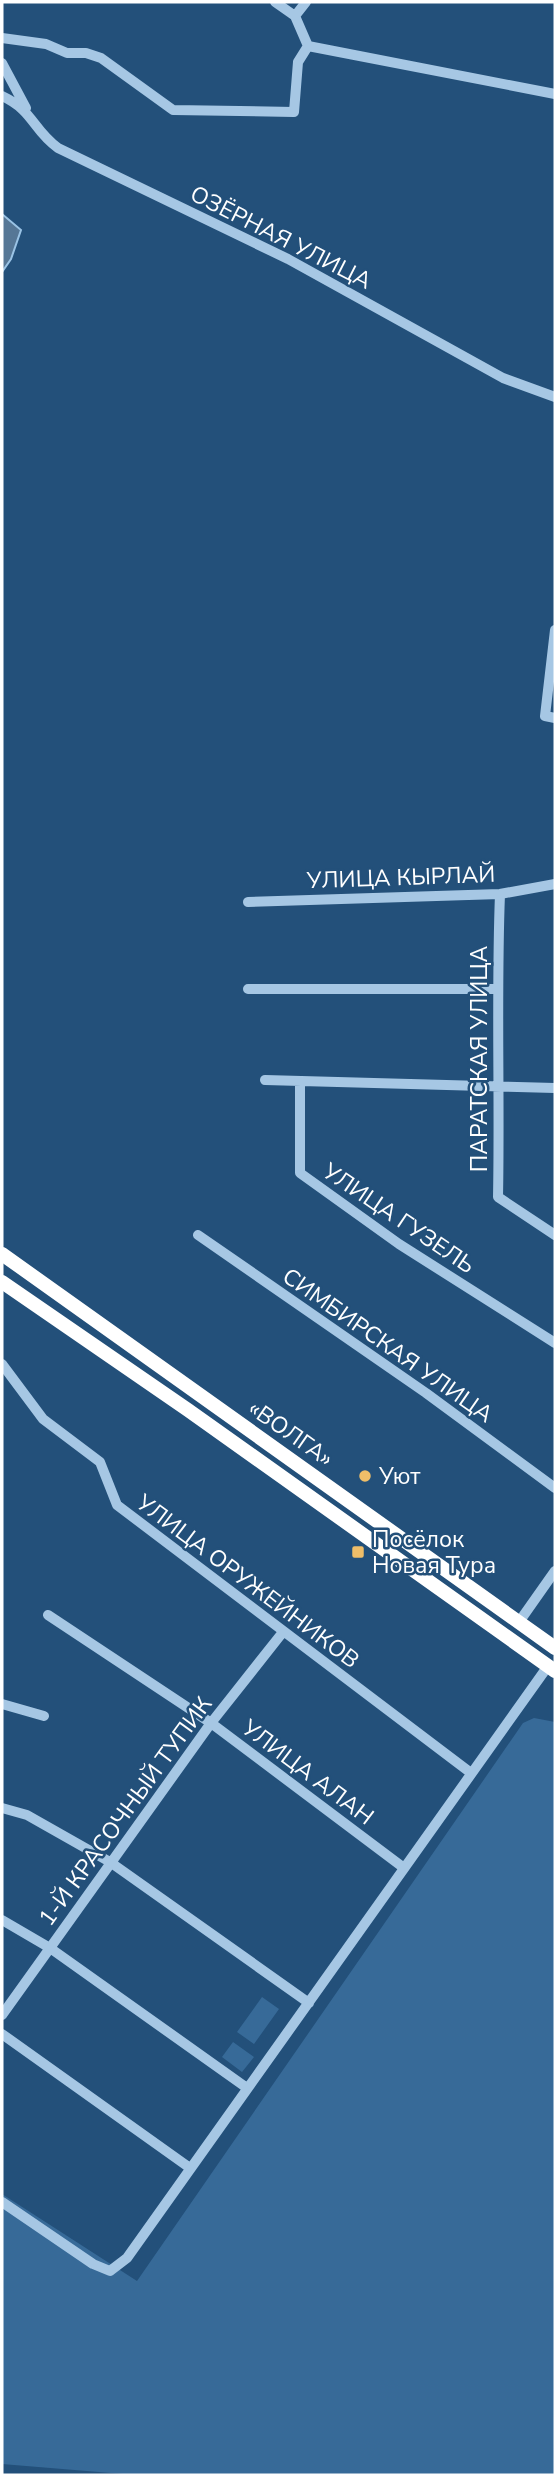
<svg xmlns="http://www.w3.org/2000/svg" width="557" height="2477" viewBox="0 0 557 2477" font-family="'Nunito Sans',sans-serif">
  <rect width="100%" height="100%" fill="#23507a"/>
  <path fill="#376a98" d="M 534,1718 L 555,1722 L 555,2475 L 135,2475 L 2,2464 L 2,2194 L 137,2281 L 523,1723 Z
    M 262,1997 L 279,2009 L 254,2044 L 237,2032 Z
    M 233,2042 L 254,2057 L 242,2072 L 222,2057 Z"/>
  <path fill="#567796" stroke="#9ac3e5" stroke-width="2" d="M 2,214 L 21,230 L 11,259 L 2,272 Z"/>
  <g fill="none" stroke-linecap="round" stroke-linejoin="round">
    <path stroke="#a6c7e4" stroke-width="10" d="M 275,2 L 295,16
      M 2,38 L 46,44 L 67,53 L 86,53 L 101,58 L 173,110 L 294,112 L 298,62 L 308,46 L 295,16 L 306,2
      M 308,46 L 555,94
      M 2,63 L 26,108
      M 2,96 C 34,111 32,129 58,148 L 288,259 L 503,378 L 555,397
      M 555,630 L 545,716 L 555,718
      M 500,894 C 496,995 500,1096 498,1197 L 555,1235
      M 248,902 L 500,894 L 555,884
      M 248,989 L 496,989
      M 265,1080 L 555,1088
      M 300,1081 L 300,1173 L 399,1244 L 555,1343
      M 198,1235 L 426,1393 L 555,1488
      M 2,1364 L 43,1419 L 100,1462 L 117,1505 L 471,1773
      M 48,1615 L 211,1723 L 404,1868
      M 519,1622 L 555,1571
      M 2,1704 L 44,1716
      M 2,1808 L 27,1815 L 110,1862 L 309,2003
      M 2,1920 L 50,1948 L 247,2088
      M 2,2015 L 211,1723 L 283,1632
      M 2,2034 L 190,2168
      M 2,2202 L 93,2264 L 110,2271 L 127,2258 L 548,1666"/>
    <path stroke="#fff" stroke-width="14" d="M 2,1254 L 555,1648
      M 2,1282 L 188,1410 L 555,1671"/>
  </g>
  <g fill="#efbe69" stroke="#23507a" stroke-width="2.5">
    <circle cx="365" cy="1476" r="7"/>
    <rect x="351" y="1545" width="14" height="14" rx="3.5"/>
  </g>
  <g text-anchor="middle" stroke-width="5" stroke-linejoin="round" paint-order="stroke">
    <g font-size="23" fill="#fff" stroke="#23507a">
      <text transform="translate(281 237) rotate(27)" y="8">ОЗЁРНАЯ УЛИЦА</text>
      <text transform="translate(401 877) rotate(-2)" y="8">УЛИЦА КЫРЛАЙ</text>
      <text transform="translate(479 1059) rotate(-90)" y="8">ПАРАТСКАЯ УЛИЦА</text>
      <text transform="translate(399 1218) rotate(34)" y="8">УЛИЦА ГУЗЕЛЬ</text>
      <text transform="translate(388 1345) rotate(35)" y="8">СИМБИРСКАЯ УЛИЦА</text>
      <text transform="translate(291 1433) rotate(35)" y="8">«ВОЛГА»</text>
      <text transform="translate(248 1581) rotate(37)" y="8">УЛИЦА ОРУЖЕЙНИКОВ</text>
      <text transform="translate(308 1772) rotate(37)" y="8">УЛИЦА АЛАН</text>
      <text transform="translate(125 1811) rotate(-54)" y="8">1-Й КРАСОЧНЫЙ ТУПИК</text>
    </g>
    <g font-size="23" fill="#fff" stroke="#23507a" text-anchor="start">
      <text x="379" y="1484">Уют</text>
      <text x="372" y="1547">Посёлок<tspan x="372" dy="26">Новая Тура</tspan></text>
    </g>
  </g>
  <rect width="557" height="2477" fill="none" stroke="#ffffff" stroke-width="7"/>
</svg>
